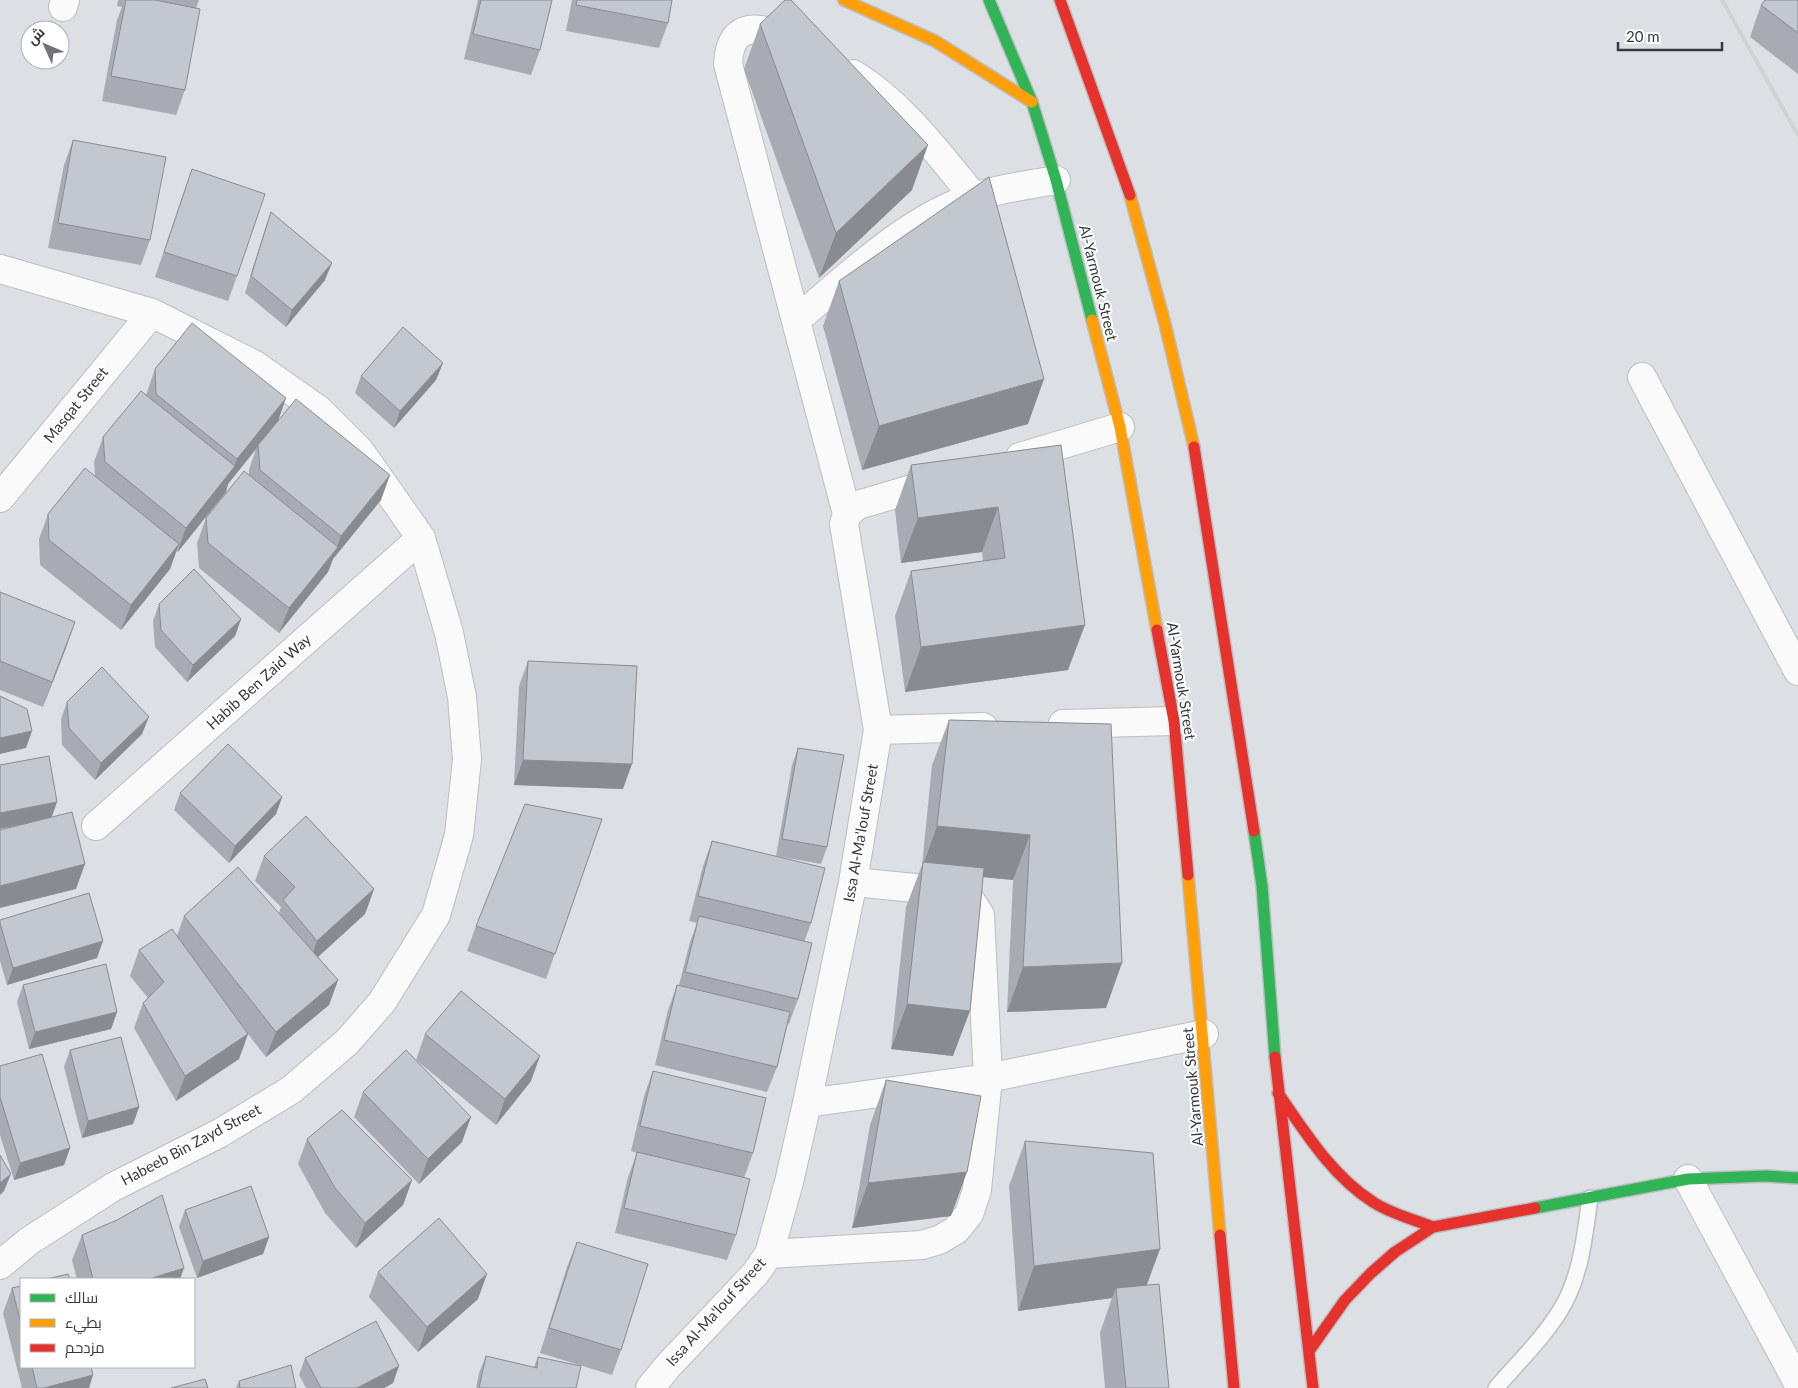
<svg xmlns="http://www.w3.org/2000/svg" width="1798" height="1388" viewBox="0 0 1798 1388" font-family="Lato,Cairo,sans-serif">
  <rect width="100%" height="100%" fill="#dce0e5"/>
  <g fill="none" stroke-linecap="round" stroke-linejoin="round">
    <defs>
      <path id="lane" d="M 1496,1388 C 1519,1361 1548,1334 1565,1302 C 1582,1269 1585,1233 1590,1198"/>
      <path id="street" d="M 63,7 L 65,0
        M 794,41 C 764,27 730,17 728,64 L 847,514
        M 853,74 C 902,104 938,153 974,197
        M 0,269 L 152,313 L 255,365 L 319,410 L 360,451 L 421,538 L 449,633 L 462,697 L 467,759 L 459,835 L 436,915 L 382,1002 L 347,1042 L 291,1090 L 220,1133 L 113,1187 L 29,1241 L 0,1265
        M 796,320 C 849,276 908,218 974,197 C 1001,188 1029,185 1056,180
        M 1642,377 L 1798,671
        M 1020,457 L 1120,427
        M 0,498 L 152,313
        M 1063,724 L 1174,721
        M 878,730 L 983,727
        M 96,826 L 421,538
        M 807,1103 L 988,1078 L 1204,1034
        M 1688,1179 L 1798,1383
        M 769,1254 L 922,1245 L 939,1240 L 956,1230 L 969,1214 L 977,1190 L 988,1078 L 980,915 L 969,898 L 957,892 L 853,882
        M 650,1388 L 668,1366 L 755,1274 L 769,1254 L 789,1182 L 807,1103 L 853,882 L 878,730 L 844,524 L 847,514 L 858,505 L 936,482"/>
      <path id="fast" d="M 989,0 L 1032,102 L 1056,180 L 1092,320
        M 1254,831 L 1262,886 L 1275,1057
        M 1535,1208 L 1688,1179 L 1766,1176 L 1798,1178"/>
      <path id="slow" d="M 844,0 L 935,41 L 1032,102
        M 1130,195 L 1165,324 L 1194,447
        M 1092,320 L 1120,427 L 1157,630
        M 1188,875 L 1220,1235"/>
      <path id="jam" d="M 1060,0 L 1130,195
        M 1194,447 L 1254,831
        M 1157,630 L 1174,721 L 1188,875
        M 1275,1057 L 1313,1388
        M 1278,1093 C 1305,1132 1332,1176 1373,1202 C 1391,1214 1413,1219 1433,1227
        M 1220,1235 L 1234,1388
        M 1309,1351 L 1345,1300 L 1371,1273 L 1395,1252 L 1433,1227 L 1535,1208"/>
    </defs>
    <use href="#lane" stroke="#bbbec2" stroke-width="18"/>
    <use href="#street" stroke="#bbbec2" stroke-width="30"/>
    <use href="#fast" stroke="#bbbec2" stroke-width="14"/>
    <use href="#slow" stroke="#bbbec2" stroke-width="14"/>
    <use href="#jam" stroke="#bbbec2" stroke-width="14"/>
    <use href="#lane" stroke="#fafafb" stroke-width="15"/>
    <use href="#street" stroke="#fafafb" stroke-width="28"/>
    <use href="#fast" stroke="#30b455" stroke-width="11"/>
    <use href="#slow" stroke="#ff9f0a" stroke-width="11"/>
    <use href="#jam" stroke="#e5322d" stroke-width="11"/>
    <path stroke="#d0d2d3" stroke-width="4" d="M 1722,0 L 1798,135"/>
  </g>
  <path fill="#a8acb2" d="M 118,0 L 199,0 L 196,8 L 185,90 L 176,115 L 102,101 L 117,20 L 122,7 L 117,6 Z
    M 478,0 L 552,0 L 540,50 L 531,75 L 464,59 Z
    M 572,0 L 672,0 L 668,23 L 659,48 L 566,31 Z
    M 1798,0 L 1798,74 L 1750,37 L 1761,5 Z
    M 760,24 L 912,190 L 819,278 L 744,69 Z
    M 73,140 L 150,240 L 141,265 L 48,248 L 64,165 Z
    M 192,169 L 237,276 L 228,301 L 155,277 Z
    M 271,212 L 325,280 L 286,327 L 245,293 L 265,229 Z
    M 839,281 L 1028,424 L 862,470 L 823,326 Z
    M 443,363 L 436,380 L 394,428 L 355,393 L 361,376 Z
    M 155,369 L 279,420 L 381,500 L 333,559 L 328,572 L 279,633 L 199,568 L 197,543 L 206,518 L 249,476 L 249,470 L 256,449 L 228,484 L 226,492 L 176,552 L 170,569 L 121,630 L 40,565 L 39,539 L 48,514 L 95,476 L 94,462 L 103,437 L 146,395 Z
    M 1061,445 L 1068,670 L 905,692 L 895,616 L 911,571 L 983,561 L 982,552 L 901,563 L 895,510 L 911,465 Z
    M 0,592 L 75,622 L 43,707 L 0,690 Z
    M 159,604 L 241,619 L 235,636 L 187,682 L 155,647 L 153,621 Z
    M 528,661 L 623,789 L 514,785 L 519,686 Z
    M 67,702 L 142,734 L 95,780 L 62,745 L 61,719 Z
    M 949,720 L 1111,724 L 1106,1008 L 1007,1012 L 1013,880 L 983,877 L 953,1056 L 891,1049 L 906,907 L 922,865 L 932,765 Z
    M 798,748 L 827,847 L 821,864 L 776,856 L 792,765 Z
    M 180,793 L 282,797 L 276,814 L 229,863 L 174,810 Z
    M 602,819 L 546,979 L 467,951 L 476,926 Z
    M 712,841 L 811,923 L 804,942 L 798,999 L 789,1024 L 788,1023 L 777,1067 L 767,1092 L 655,1065 L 668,1010 L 677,985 L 679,985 L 690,942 L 697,923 L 689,921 L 703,866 Z
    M 264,856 L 374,889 L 365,914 L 318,957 L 338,980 L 329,1005 L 266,1057 L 248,1034 L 239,1059 L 176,1101 L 134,1028 L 143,1003 L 148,998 L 130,976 L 139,950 L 177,936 L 184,916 L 279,913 L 281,907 L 255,881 Z
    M 0,923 L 97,958 L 7,985 L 0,961 Z
    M 23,985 L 117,1012 L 111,1029 L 29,1049 L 17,1002 Z
    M 425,1034 L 531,1081 L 496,1125 L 416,1060 Z
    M 70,1050 L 139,1107 L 133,1124 L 82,1138 L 64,1067 Z
    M 0,1066 L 70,1148 L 64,1165 L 14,1180 L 0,1135 Z
    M 653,1071 L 753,1153 L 744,1178 L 736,1235 L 727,1260 L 615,1233 L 628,1177 L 637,1153 L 631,1151 L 644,1096 Z
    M 886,1080 L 951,1216 L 852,1228 L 870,1125 Z
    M 363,1092 L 462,1142 L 419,1184 L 354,1117 Z
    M 307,1139 L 412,1180 L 403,1205 L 356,1248 L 325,1213 L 298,1164 Z
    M 1025,1141 L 1160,1249 L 1147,1285 L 1169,1388 L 1105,1388 L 1100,1333 L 1112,1298 L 1018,1311 L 1009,1186 Z
    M 185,1210 L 269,1237 L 263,1254 L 197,1278 L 179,1227 Z
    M 82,1235 L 180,1279 L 77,1279 L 72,1260 Z
    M 577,1242 L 621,1350 L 612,1375 L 540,1353 L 567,1267 Z
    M 378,1272 L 478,1299 L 418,1352 L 369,1297 Z
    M 21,1286 L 21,1367 L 91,1367 L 89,1388 L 22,1388 L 3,1313 L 12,1288 Z
    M 486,1356 L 534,1367 L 538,1357 L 576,1388 L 476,1388 L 479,1373 Z
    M 305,1358 L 393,1383 L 384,1388 L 306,1388 L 299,1375 Z
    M 239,1381 L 296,1388 L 236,1388 Z"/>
  <path fill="#888c91" d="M 928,145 L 912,190 L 819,278 L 836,233 Z
    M 332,263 L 325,280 L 286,327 L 292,310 Z
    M 443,363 L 436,380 L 394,428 L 400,411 Z
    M 1044,379 L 1028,424 L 862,470 L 879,426 Z
    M 286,398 L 277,424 L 258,445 L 256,449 L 228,484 L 226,492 L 177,553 L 186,528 L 234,467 L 237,459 Z
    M 390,475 L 381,500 L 333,559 L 328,572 L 279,633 L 289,608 L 336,549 L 341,536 Z
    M 998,507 L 982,552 L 901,563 L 918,518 Z
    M 179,544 L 170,569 L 121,630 L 131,605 Z
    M 241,619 L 235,636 L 187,682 L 193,665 Z
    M 75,622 L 66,648 L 43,707 L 52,682 Z
    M 1085,625 L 1068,670 L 905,692 L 921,647 Z
    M 149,717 L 142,734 L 95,780 L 101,763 Z
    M 32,731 L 26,748 L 0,754 L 0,738 Z
    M 523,760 L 632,764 L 623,789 L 514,785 Z
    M 282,797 L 276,814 L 229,863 L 235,846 Z
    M 57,802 L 51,819 L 0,829 L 0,813 Z
    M 937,826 L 1030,835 L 1013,880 L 922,871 L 922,868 Z
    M 85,864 L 76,889 L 0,908 L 0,886 Z
    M 374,889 L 365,914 L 308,966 L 317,941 Z
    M 103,941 L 97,958 L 7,985 L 13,968 Z
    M 1122,963 L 1106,1008 L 1007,1012 L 1023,967 Z
    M 338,980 L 329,1005 L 266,1057 L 276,1032 Z
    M 907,1004 L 970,1011 L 953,1056 L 891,1049 Z
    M 117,1012 L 111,1029 L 29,1049 L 35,1032 Z
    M 248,1034 L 239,1059 L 176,1101 L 185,1076 Z
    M 540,1056 L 531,1081 L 496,1125 L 505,1099 Z
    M 139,1107 L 133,1124 L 82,1138 L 88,1121 Z
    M 471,1117 L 462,1142 L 419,1184 L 428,1159 Z
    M 70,1148 L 64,1165 L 14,1180 L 20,1163 Z
    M 967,1172 L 951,1216 L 852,1228 L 868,1183 Z
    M 11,1174 L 4,1191 L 0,1195 L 0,1183 Z
    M 412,1180 L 403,1205 L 356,1248 L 365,1223 Z
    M 269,1237 L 263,1254 L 197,1278 L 203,1261 Z
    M 1160,1249 L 1143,1294 L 1116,1288 L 1112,1298 L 1018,1311 L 1034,1266 Z
    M 184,1268 L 180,1279 L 149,1279 Z
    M 487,1274 L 478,1299 L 418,1352 L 427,1327 Z
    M 399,1366 L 393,1383 L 384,1388 L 357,1388 Z
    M 93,1375 L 89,1388 L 44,1388 Z"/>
  <path fill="#c3c8cf" stroke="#888c91" d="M 126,0 L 155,0 L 200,9 L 185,90 L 111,76 Z
    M 481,0 L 552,0 L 540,50 L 473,34 Z
    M 577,0 L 672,0 L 668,23 L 576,5 Z
    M 785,0 L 791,0 L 928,145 L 836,233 L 760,24 Z
    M 1765,0 L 1798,0 L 1798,33 L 1761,5 Z
    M 73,140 L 166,157 L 150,240 L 58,223 Z
    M 192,169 L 265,194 L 237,276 L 164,252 Z
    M 989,177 L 1044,379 L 879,426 L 839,281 Z
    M 271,212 L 332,263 L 292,310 L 251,276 Z
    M 192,323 L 286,398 L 237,459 L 156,394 L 155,369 Z
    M 403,327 L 443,363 L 400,411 L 361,376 Z
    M 141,391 L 235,466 L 186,528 L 105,462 L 103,437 Z
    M 296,399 L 390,475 L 341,536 L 260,470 L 258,445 Z
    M 1061,445 L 1085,625 L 921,647 L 911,571 L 1005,558 L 998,507 L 918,518 L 911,465 Z
    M 85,468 L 179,544 L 131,605 L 49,540 L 48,514 Z
    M 244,471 L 338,547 L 289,608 L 208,543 L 206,518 Z
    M 194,569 L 241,619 L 193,665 L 161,630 L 159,604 Z
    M 0,592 L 75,622 L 52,682 L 0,661 Z
    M 528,661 L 637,666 L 632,764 L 523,760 Z
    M 102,667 L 149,717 L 101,763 L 69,728 L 67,702 Z
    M 0,696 L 27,709 L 32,731 L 0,738 Z
    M 949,720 L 1111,724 L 1122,963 L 1023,967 L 1030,835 L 937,826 Z
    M 228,744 L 282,797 L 235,846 L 180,793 Z
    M 798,748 L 844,755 L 827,847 L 782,839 Z
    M 49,756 L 57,802 L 0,813 L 0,765 Z
    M 525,804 L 602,819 L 555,954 L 476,926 Z
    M 72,812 L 85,864 L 0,886 L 0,830 Z
    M 306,816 L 374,889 L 317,941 L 283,900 L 295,887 L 264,856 Z
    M 712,841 L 825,868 L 811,923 L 698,896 Z
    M 923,862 L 984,868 L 970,1011 L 907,1004 Z
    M 238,867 L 338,980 L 276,1032 L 184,916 Z
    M 89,893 L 103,941 L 13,968 L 0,923 L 0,920 Z
    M 699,916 L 812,943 L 798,999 L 685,972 Z
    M 172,929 L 248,1034 L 185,1076 L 143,1003 L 164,982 L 139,950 Z
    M 106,964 L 117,1012 L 35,1032 L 23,985 Z
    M 677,985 L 790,1012 L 777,1067 L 664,1040 Z
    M 461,991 L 540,1056 L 505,1099 L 425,1034 Z
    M 121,1037 L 139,1107 L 88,1121 L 70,1050 Z
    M 406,1050 L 471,1117 L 428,1159 L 363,1092 Z
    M 42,1054 L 70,1148 L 20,1163 L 0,1097 L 0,1066 Z
    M 653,1071 L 766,1098 L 753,1153 L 640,1126 Z
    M 886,1080 L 981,1096 L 967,1172 L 868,1183 Z
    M 342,1110 L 412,1180 L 365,1223 L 335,1188 L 307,1139 Z
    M 1025,1141 L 1153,1153 L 1160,1249 L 1034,1266 Z
    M 637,1152 L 750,1179 L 736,1235 L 624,1208 Z
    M 0,1155 L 11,1174 L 0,1183 Z
    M 251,1186 L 269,1237 L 203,1261 L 185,1210 Z
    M 162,1195 L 184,1268 L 149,1279 L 93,1279 L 82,1235 L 117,1220 Z
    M 439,1218 L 487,1274 L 427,1327 L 378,1272 Z
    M 577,1242 L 648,1264 L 621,1350 L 549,1328 Z
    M 68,1274 L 70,1279 L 47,1279 Z
    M 1159,1284 L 1169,1388 L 1126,1388 L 1116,1288 Z
    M 21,1286 L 21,1324 L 12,1288 Z
    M 376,1321 L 399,1366 L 357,1388 L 321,1388 L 305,1358 Z
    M 486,1356 L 537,1368 L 538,1357 L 581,1366 L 576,1388 L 479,1388 Z
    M 291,1365 L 296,1388 L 240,1388 L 239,1381 Z
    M 32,1367 L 91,1367 L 93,1375 L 44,1388 L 37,1388 Z
    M 205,1379 L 208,1388 L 171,1388 Z"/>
  <g text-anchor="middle" stroke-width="4" stroke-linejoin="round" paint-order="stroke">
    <g font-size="15" fill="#36393d" stroke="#fff">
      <text transform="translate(1098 283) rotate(76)" y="5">Al-Yarmouk Street</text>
      <text transform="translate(76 405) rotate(-51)" y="5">Masqat Street</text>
      <text transform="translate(1181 681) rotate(81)" y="5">Al-Yarmouk Street</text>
      <text transform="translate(259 682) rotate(-42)" y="5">Habib Ben Zaid Way</text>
      <text transform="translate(861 833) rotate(-80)" y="5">Issa Al-Ma'louf Street</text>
      <text transform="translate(1193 1087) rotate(-95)" y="5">Al-Yarmouk Street</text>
      <text transform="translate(191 1145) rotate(-28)" y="5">Habeeb Bin Zayd Street</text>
      <text transform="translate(716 1312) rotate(-48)" y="5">Issa Al-Ma'louf Street</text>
    </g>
  </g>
  <rect x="20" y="1278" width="175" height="90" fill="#ffffff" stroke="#afb0b1"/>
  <rect x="30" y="1294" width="25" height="8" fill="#30b455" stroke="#afb0b1"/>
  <text x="65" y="1303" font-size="15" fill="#36393d">سالك</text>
  <rect x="30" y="1319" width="25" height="8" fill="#ff9f0a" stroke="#afb0b1"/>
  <text x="65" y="1328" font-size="15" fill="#36393d">بطيء</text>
  <rect x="30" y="1344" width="25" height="8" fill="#e5322d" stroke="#afb0b1"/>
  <text x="65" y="1353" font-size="15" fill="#36393d">مزدحم</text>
  <g transform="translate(45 45) rotate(315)"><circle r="24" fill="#ffffff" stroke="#afb0b1"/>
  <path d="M0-4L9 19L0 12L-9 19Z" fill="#707378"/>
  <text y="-8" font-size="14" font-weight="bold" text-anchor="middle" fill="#36393d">ش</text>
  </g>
  <path d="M1618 42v8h104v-8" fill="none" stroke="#36393d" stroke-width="2.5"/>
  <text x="1626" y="42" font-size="15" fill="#36393d" stroke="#ffffff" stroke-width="4" paint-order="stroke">20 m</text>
</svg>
